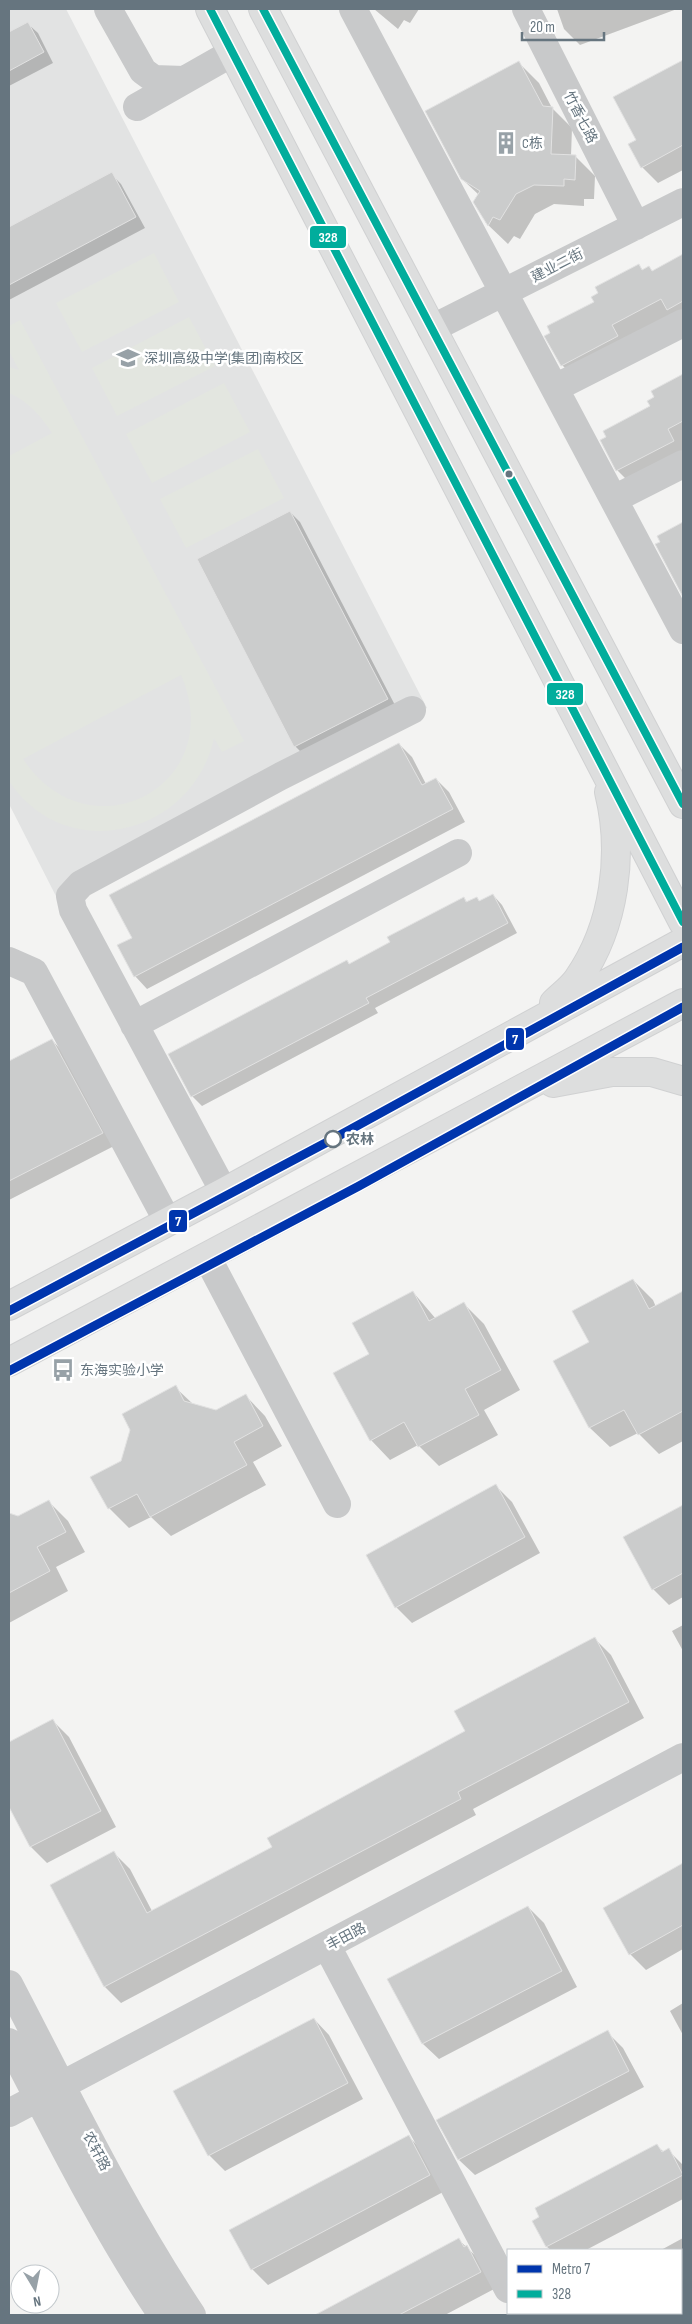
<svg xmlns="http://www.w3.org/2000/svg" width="692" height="2324" viewBox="0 0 692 2324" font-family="'Sofia Sans Condensed','Noto Sans SC',sans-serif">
  <rect width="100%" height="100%" fill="#f3f3f2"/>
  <path fill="#e2e3e3" d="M 9,9 L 66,9 L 427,708 L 60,904 L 9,804 Z"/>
  <path fill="#e3e6e0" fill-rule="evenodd" d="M 154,253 L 179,302 L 82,352 L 56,303 Z
    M 189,317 L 215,366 L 117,416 L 92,368 Z
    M 20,320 L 244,741 L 222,752 L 214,738 C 193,835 66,867 9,781 L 9,456 L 52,433 C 41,416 28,401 9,393 L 9,367 L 19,370 L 9,351 L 9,326 ZM 181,675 C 229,785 90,859 23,759 Z
    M 224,383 L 250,432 L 152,483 L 126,434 Z
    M 258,449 L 284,498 L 186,548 L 160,499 Z"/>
  <path fill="#0003" d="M 374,9 L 419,9 L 410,23 L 404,20 L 398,29 Z
    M 557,9 L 677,9 L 580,45 L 564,29 Z
    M 28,24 L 38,33 L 53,63 L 9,86 L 9,34 Z
    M 683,62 L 683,170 L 658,183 L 642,167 L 637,140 L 615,97 Z
    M 519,63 L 539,83 L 552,108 L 572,128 L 571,156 L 575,156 L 595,176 L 594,199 L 584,199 L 584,206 L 554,204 L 535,214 L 520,239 L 514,236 L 508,244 L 486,223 L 475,202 L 479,195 L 462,179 Z
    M 111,174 L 121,184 L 145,228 L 9,300 L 9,228 Z
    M 683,256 L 683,325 L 578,381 L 562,365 L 595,302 L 638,265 L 643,270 L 649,268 L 653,272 Z
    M 683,376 L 683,460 L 633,486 L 617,470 L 656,398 L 653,392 Z
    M 290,512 L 300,522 L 397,709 L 305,756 L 295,746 Z
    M 683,523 L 683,585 L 672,574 L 658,536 Z
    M 399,744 L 412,757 L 426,784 L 436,779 L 449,792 L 465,822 L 147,989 L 135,976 L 133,938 Z
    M 493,895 L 502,905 L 517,933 L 375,1008 L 378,1013 L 202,1106 L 192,1096 L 392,943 L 464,898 L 468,903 L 476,898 L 480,902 Z
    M 52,1040 L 64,1053 L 114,1146 L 9,1200 L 9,1062 Z
    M 633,1280 L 653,1300 L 656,1307 L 683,1292 L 683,1441 L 659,1454 L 638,1433 L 610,1447 L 590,1428 L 555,1361 L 590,1342 Z
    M 413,1292 L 436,1319 L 464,1304 L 484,1324 L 520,1390 L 484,1410 L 498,1435 L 439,1466 L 418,1445 L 390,1460 L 371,1440 L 371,1354 Z
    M 175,1387 L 194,1405 L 216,1412 L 246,1396 L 265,1416 L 282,1446 L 253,1462 L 266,1485 L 171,1536 L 151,1517 L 129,1528 L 109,1508 L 131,1430 Z
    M 496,1486 L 512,1502 L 540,1553 L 412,1623 L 396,1607 Z
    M 48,1501 L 68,1521 L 85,1552 L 56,1567 L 68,1591 L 9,1623 L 9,1514 L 19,1517 Z
    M 683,1506 L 683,1597 L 669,1605 L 653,1589 L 625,1538 Z
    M 683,1625 L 683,1651 L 672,1631 Z
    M 595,1639 L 611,1655 L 644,1718 L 473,1809 L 476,1815 L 121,2003 L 105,1987 L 51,1886 L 114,1853 L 130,1869 L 152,1911 L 274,1847 L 467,1731 Z
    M 53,1721 L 69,1737 L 116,1827 L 47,1863 L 31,1847 L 9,1804 L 9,1744 Z
    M 683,1865 L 683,1949 L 646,1970 L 630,1954 L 604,1908 Z
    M 528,1907 L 544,1923 L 577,1987 L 439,2059 L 423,2044 L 389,1980 Z
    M 683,2003 L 683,2035 L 670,2011 Z
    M 314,2019 L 329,2035 L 363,2099 L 225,2171 L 209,2155 L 175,2092 Z
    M 607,2032 L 623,2048 L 644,2087 L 475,2175 L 459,2160 Z
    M 409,2137 L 425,2153 L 445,2191 L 268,2285 L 252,2269 Z
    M 656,2145 L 664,2152 L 668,2150 L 683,2165 L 683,2199 L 586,2250 L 551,2250 L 547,2247 L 534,2222 Z
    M 683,2238 L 683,2289 L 681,2291 L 681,2250 L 661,2250 Z
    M 459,2240 L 483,2263 L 496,2288 L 445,2315 L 339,2315 Z
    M 609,2313 L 641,2313 L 636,2315 L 611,2315 Z"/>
  <path fill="#cbcccc" stroke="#e2e2e2" d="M 28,22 L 44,52 L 9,71 L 9,32 Z
    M 683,60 L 683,145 L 641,168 L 628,144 L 636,140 L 613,97 Z
    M 519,61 L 543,106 L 553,107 L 551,154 L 576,155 L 575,180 L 564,179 L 564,186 L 534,185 L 516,194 L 500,220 L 493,217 L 488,226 L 473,202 L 480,191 L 461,179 L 425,111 Z
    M 112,172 L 136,217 L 9,285 L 9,227 Z
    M 683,254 L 683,301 L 667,310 L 661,299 L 612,325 L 618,336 L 561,366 L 544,336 L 550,333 L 547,326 L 594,302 L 591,297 L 598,293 L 595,287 L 639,264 L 642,270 L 649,266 L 652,271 Z
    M 683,374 L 683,421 L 668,429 L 674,441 L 616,471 L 600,440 L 606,437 L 603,431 L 650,406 L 647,401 L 654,397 L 651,391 Z
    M 290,511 L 388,699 L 294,747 L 197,559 Z
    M 683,522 L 683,597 L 655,544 L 660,542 L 657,536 Z
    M 399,743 L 422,785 L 436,778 L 453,809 L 134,977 L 117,945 L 132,938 L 109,895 Z
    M 493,894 L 508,923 L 366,998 L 369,1003 L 191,1097 L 168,1054 L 347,960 L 349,964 L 390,942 L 387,937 L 464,897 L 466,902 L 477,897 L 479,901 Z
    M 52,1039 L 103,1133 L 9,1181 L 9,1061 Z
    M 633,1279 L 649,1309 L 683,1291 L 683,1411 L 638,1435 L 624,1410 L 589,1428 L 553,1361 L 589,1342 L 572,1311 Z
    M 413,1291 L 429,1321 L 464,1302 L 501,1370 L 465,1389 L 479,1415 L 418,1447 L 404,1422 L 370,1441 L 333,1373 L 369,1354 L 352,1323 Z
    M 176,1385 L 184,1401 L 216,1410 L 246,1394 L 263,1426 L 234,1442 L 247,1465 L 150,1517 L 137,1494 L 108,1509 L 90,1477 L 121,1461 L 130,1430 L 122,1414 Z
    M 496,1484 L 525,1537 L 395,1608 L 366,1555 Z
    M 49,1500 L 66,1532 L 37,1547 L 50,1571 L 9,1593 L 9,1513 L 18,1516 Z
    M 683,1505 L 683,1573 L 652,1590 L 623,1537 Z
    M 595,1637 L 629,1702 L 458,1792 L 461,1799 L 104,1987 L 50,1885 L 114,1851 L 147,1913 L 272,1847 L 267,1838 L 465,1731 L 454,1711 Z
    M 53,1719 L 101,1811 L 30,1847 L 9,1807 L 9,1742 Z
    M 683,1863 L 683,1925 L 629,1955 L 603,1908 Z
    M 528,1906 L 562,1971 L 422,2044 L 387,1979 Z
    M 314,2018 L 348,2083 L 208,2156 L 173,2091 Z
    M 608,2030 L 629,2071 L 458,2160 L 436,2120 Z
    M 409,2135 L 430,2175 L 251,2270 L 229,2230 Z
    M 657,2144 L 662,2152 L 669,2148 L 683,2175 L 546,2247 L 532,2221 L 539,2217 L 535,2208 Z
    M 459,2238 L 464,2247 L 467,2245 L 481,2272 L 399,2315 L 315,2315 Z"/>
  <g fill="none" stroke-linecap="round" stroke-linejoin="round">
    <defs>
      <path id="major" d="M 210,9 L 683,922
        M 263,9 L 683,804
        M 554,1003 C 562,995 572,988 578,979 C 615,926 624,853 609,792
        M 553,1083 L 612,1072 L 652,1072 L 683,1081
        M 9,1306 L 224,1192 L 683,942
        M 9,1362 L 683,1003"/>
    </defs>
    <use href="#major" stroke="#d0d1d2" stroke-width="30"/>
    <path stroke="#c8c9ca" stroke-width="28" d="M 108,9 L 143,71 L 154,79 L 184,80
      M 353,9 L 683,630
      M 526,9 L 636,226
      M 137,107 L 232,53
      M 431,329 L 683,202
      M 555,388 L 683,323
      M 614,499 L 683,464
      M 9,961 L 34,972 L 168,1222
      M 134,1025 L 458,853
      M 224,1192 L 73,910 L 70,896 L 81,884 L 281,776 L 412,710
      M 207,1257 L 337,1504
      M 327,1946 L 508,2289
      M 9,1984 C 67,2095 122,2210 192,2315
      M 9,2042 C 57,2134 104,2229 162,2315
      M 9,2113 L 683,1757
      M 554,2313 L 555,2315"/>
    <use href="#major" stroke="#dddede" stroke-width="28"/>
    <defs>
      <path id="bus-1" d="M 210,9 L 683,922
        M 263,9 L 683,804"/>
    </defs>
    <use href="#bus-1" stroke="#fff" stroke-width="11"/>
    <use href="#bus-1" stroke="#01ad9c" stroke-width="8"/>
    <defs>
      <path id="metro-1" d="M 9,1311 L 333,1139 L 683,947
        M 9,1371 L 359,1186 L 683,1007"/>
    </defs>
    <use href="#metro-1" stroke="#fff" stroke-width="12"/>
    <use href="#metro-1" stroke="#0035ad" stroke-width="9"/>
  </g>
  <defs>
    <symbol id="building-bare" viewBox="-9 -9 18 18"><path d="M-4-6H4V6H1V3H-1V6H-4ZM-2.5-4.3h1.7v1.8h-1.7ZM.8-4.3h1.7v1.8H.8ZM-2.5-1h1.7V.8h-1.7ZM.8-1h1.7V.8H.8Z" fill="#97a1a7" stroke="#fff" stroke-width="2.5" paint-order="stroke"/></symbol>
    <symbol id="school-bare" viewBox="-9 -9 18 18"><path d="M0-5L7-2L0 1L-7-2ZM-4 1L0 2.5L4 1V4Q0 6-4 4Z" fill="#97a1a7" stroke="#fff" stroke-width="2.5" paint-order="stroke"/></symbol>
    <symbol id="bus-bare" viewBox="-9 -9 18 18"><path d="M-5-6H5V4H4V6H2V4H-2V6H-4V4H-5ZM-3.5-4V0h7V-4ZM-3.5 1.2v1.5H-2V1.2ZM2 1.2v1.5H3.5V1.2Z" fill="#97a1a7" stroke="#fff" stroke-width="2.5" paint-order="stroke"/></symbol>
  </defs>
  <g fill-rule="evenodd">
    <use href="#building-bare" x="490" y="127" width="32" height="32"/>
    <use href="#school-bare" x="112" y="342" width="32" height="32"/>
    <use href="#bus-bare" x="47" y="1354" width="32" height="32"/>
  </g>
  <circle fill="#66757f" stroke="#fff" stroke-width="2" cx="509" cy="474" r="4.5"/>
  <circle fill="#fff" stroke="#66757f" stroke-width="2.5" cx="333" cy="1139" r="8"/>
  <g text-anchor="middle" stroke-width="5" stroke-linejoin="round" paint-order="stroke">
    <g font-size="14" fill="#66757f" stroke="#fff">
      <text transform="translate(581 117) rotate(63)" y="5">竹香七路</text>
      <text transform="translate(557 265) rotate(-27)" y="5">建业二街</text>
      <text transform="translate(346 1936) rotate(-28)" y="5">丰田路</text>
      <text transform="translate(97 2151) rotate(62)" y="5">农轩路</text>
    </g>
    <g font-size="14" fill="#66757f" stroke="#fff" text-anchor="start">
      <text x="522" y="148">C栋</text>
      <text x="144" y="363">深圳高级中学(集团)南校区</text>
      <text x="80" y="1375">东海实验小学</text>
    </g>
    <g font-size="14" font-weight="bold" fill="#66757f" stroke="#fff" text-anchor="start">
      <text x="346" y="1144">农林</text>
    </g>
  </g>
  <g stroke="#fff" stroke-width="2">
    <rect x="309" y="225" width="38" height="24" rx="5" fill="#01ad9c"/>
    <rect x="546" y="682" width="38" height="24" rx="5" fill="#01ad9c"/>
    <rect x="505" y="1027" width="20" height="24" rx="5" fill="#0035ad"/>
    <rect x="168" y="1209" width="20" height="24" rx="5" fill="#0035ad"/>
  </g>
  <g font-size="14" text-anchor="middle" font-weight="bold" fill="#fff">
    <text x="328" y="242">328</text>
    <text x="565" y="699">328</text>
    <text x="515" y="1044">7</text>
    <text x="178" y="1226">7</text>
  </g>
  <rect width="692" height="2324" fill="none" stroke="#66757f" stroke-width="20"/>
  <rect x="507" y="2249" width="175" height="65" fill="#ffffff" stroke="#c2c8cc"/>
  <rect x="517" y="2265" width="25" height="8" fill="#0035ad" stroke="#c2c8cc"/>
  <text x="552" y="2274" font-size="15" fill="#66757f">Metro 7</text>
  <rect x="517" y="2290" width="25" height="8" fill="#01ad9c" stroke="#c2c8cc"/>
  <text x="552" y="2299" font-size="15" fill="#66757f">328</text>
  <g transform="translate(35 2289) rotate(170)"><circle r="24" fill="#ffffff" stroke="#c2c8cc"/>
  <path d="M0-4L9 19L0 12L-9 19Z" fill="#97a1a7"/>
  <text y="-8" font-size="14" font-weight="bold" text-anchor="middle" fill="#66757f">N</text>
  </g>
  <path d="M522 32v8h82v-8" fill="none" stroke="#66757f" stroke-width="2.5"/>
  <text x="530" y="32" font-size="15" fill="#66757f" stroke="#ffffff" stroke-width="4" paint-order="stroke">20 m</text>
</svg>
